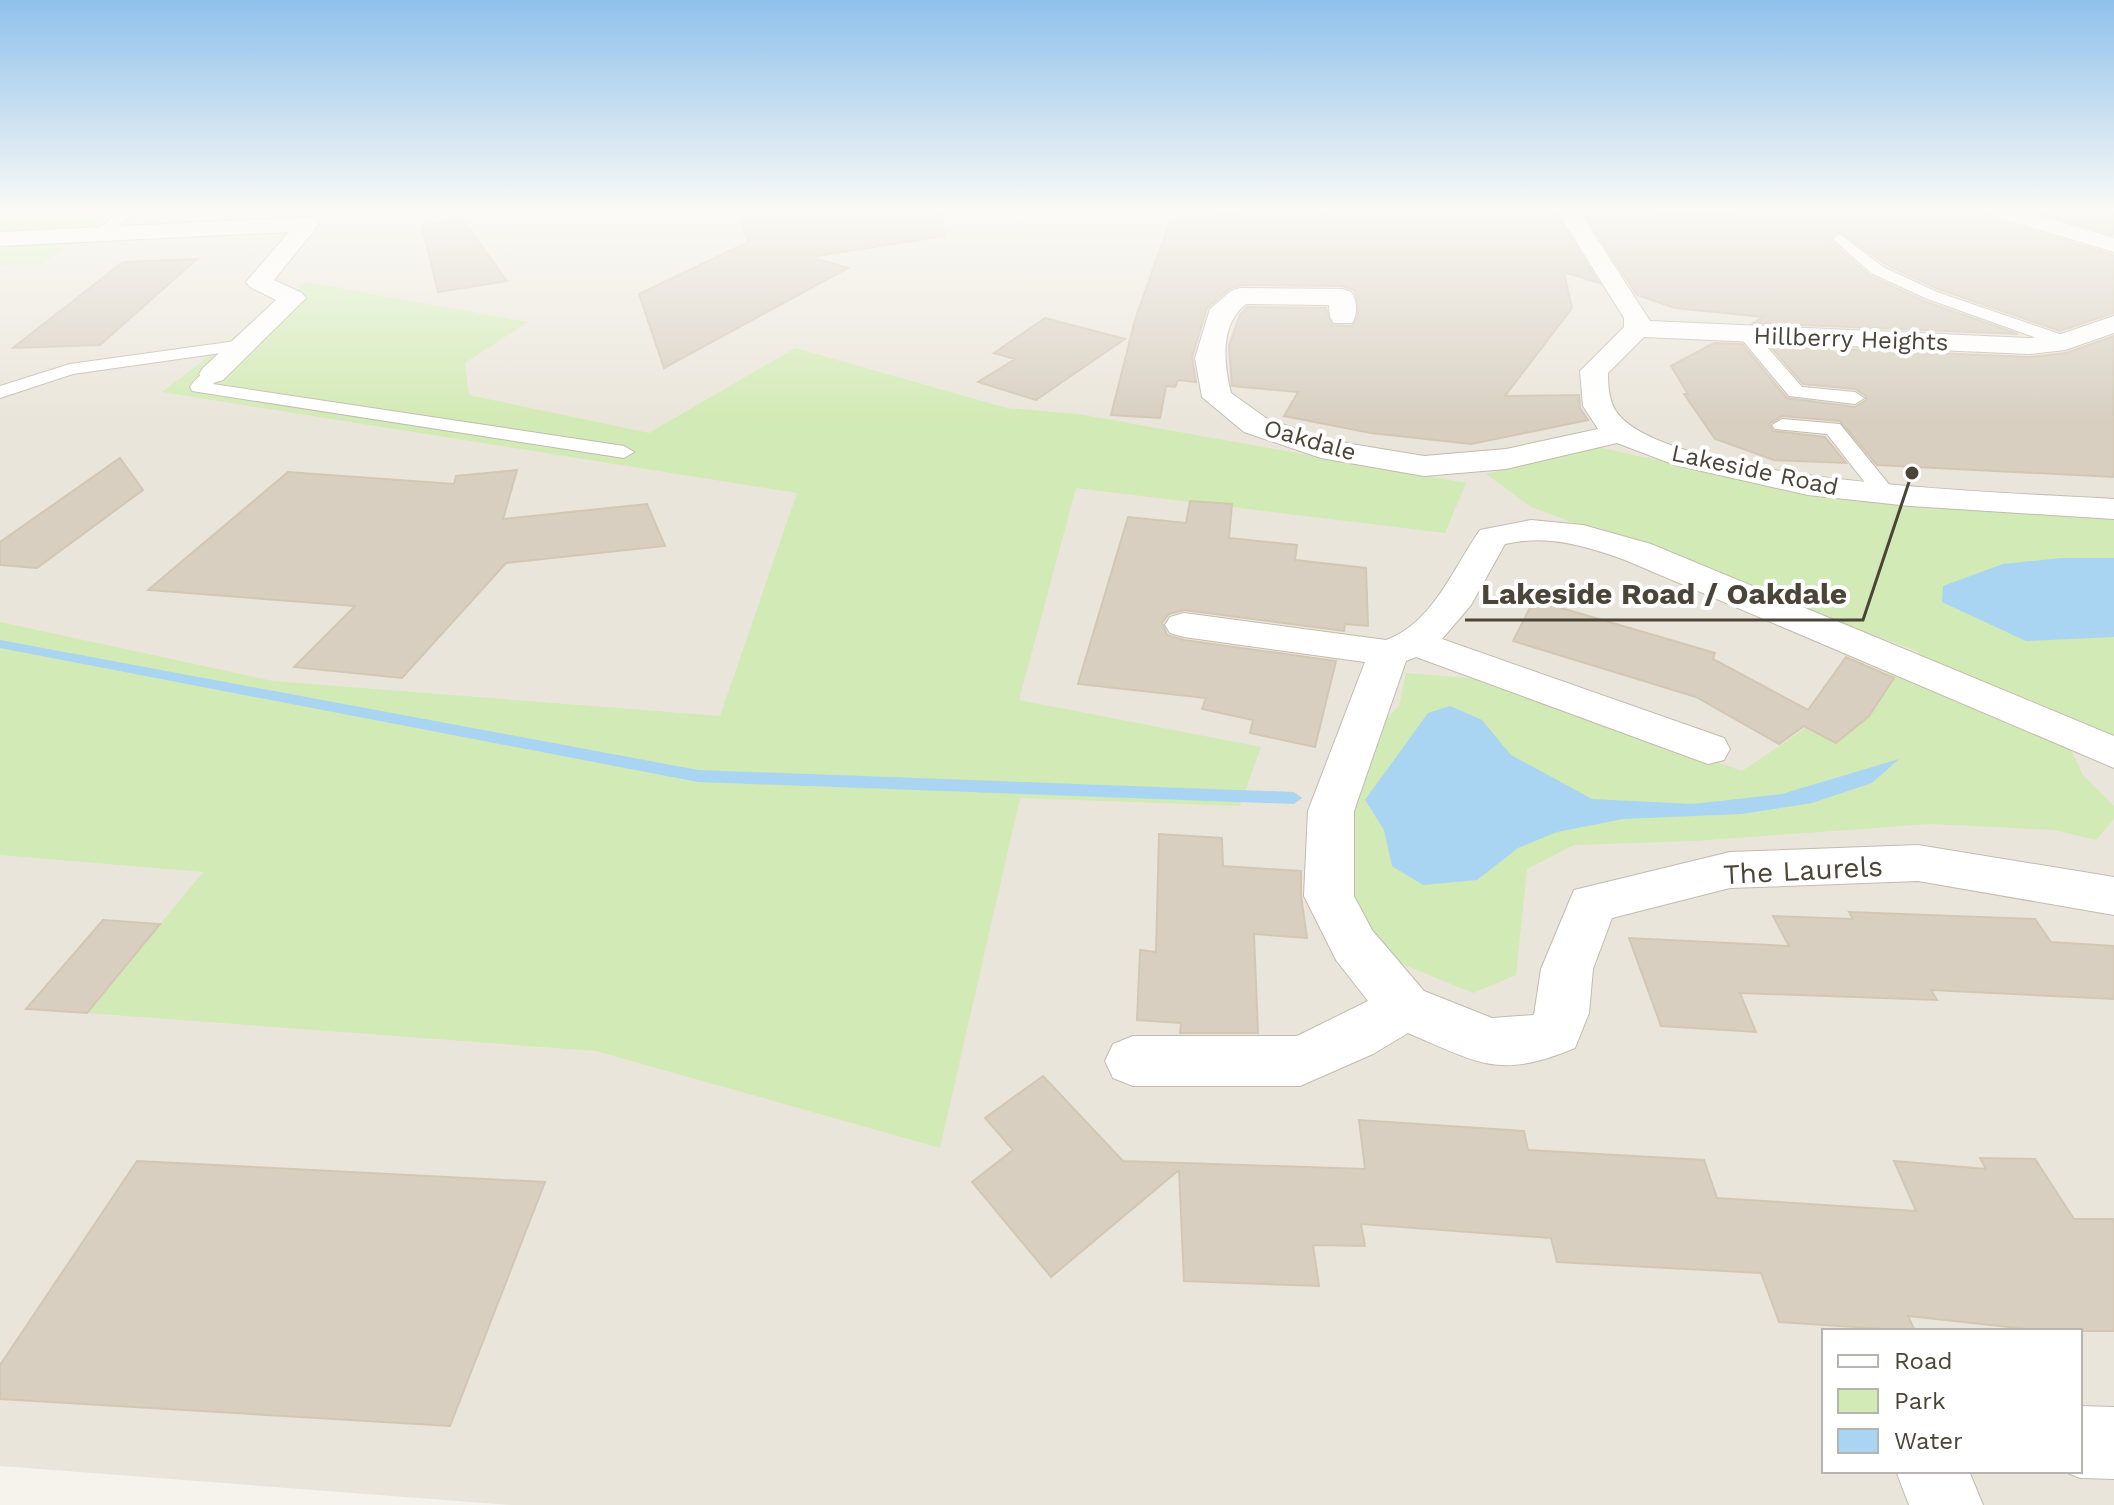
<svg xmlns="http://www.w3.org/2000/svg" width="2114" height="1505" viewBox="0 0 2114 1505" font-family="'Work Sans',sans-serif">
  <rect width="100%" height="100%" fill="#f6f3ec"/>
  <path fill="#eae5da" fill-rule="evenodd" d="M 0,211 L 2114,211 L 2114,1505 L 510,1505 L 0,1466 ZM 1824,1331 L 2080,1331 L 2080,1471 L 1824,1471 Z"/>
  <path fill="#d2eab5" d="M 106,216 L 43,264 L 0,265 L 0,221 Z
    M 305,282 L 528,322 L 465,363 L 469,395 L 649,433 L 795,348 L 1007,408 L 1078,414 L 1466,483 L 1445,533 L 1076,488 L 1019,700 L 1261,747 L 1240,806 L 1020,798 L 940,1148 L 596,1051 L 87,1013 L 203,872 L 0,855 L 0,622 L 273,681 L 720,716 L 797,493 L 162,392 Z
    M 1598,447 L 1745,480 L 2114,515 L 2114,737 L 2068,744 L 2083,775 L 2114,806 L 2114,819 L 2096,840 L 2054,830 L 1931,824 L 1694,841 L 1574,845 L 1527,869 L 1516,975 L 1473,993 L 1385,957 L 1346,895 L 1343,852 L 1364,740 L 1399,706 L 1406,673 L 1477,679 L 1742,771 L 1919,652 L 1531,507 L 1486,474 Z"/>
  <path fill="#e5e3e0" d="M 1794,233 L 1867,234 L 2047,321 L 2018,331 L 1998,333 L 1910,302 L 1921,299 L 1905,292 L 1892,294 Z"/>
  <path fill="#a9d4f2" d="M 2062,558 L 2114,558 L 2114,637 L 2026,641 L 1942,602 L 1943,586 L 2003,564 Z
    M 1450,706 L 1482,720 L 1511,755 L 1592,799 L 1693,804 L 1782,794 L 1899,759 L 1872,783 L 1812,803 L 1742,814 L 1623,819 L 1557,832 L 1518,848 L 1477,880 L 1423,885 L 1392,866 L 1384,830 L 1365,800 L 1428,713 Z"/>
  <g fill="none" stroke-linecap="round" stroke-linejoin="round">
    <path fill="#a9d4f2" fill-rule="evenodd" d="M 0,640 L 698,770 L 1294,792 L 1302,798 L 1294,804 L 698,782 L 0,648 Z"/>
  </g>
  <path fill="#d8cfc1" stroke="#d3c7b4" stroke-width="2" d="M 738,211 L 942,211 L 944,236 L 811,257 L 848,268 L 664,368 L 639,294 L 748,242 Z
    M 1180,211 L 1223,211 L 1222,214 L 1320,220 L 1320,211 L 1554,211 L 1599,283 L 1564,272 L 1572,308 L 1505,396 L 1579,395 L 1580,408 L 1588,420 L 1471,444 L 1371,433 L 1284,416 L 1298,392 L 1232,386 L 1229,346 L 1240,315 L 1247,307 L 1326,308 L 1332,325 L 1352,326 L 1358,316 L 1357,298 L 1354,290 L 1342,286 L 1240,285 L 1229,289 L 1207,308 L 1192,357 L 1196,382 L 1178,380 L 1175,387 L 1166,386 L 1160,418 L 1111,415 L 1135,320 L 1170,221 L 1177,222 Z
    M 1582,211 L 1878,219 L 1880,211 L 1987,211 L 1992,219 L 2114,255 L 2114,313 L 2060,331 L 1938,289 L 1885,264 L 1839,231 L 1830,237 L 1832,243 L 1870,276 L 1924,301 L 2018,334 L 1753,323 L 1764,317 L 1675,308 L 1637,295 Z
    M 2033,211 L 2114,211 L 2114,235 Z
    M 462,219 L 507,281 L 438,292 L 422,226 Z
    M 197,259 L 100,345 L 13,348 L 123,262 Z
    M 1045,318 L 1125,339 L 1036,400 L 978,382 L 1015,359 L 994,353 Z
    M 2114,336 L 2114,477 L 1877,465 L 1840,421 L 1782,416 L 1769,424 L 1773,431 L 1825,437 L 1846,463 L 1774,460 L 1715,439 L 1684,394 L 1688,394 L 1671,366 L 1714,343 L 1742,344 L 1787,398 L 1855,407 L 1866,400 L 1866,396 L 1855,389 L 1803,384 L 1770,346 L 2029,357 L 2066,353 Z
    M 120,458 L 143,490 L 37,568 L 0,565 L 0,542 Z
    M 517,470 L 503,519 L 647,504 L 665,546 L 506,563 L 402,678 L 294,667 L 355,606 L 148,590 L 288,472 L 454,484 L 456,476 Z
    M 1190,501 L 1232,504 L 1229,538 L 1297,545 L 1295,560 L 1366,568 L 1368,626 L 1345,624 L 1344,631 L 1184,610 L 1169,614 L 1162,623 L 1167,635 L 1184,640 L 1336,661 L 1315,747 L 1250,733 L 1253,720 L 1202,709 L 1206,698 L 1078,684 L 1128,517 L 1186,523 Z
    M 1534,600 L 1715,653 L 1713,659 L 1808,710 L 1846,657 L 1894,678 L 1869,716 L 1836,743 L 1804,726 L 1779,744 L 1696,697 L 1513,641 Z
    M 1159,834 L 1222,838 L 1223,866 L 1301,871 L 1301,896 L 1307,938 L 1254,934 L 1258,1033 L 1180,1033 L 1181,1023 L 1137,1020 L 1140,950 L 1156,952 Z
    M 1849,912 L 2035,919 L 2051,942 L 2114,946 L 2114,999 L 1931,990 L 1937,1000 L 1740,993 L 1756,1032 L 1661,1026 L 1629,938 L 1789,946 L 1773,916 L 1853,919 Z
    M 103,920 L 160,924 L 87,1013 L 26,1009 Z
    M 1043,1076 L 1123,1161 L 1365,1169 L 1359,1120 L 1524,1131 L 1528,1150 L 1704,1160 L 1717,1198 L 1916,1211 L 1894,1161 L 1986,1169 L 1980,1158 L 2035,1159 L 2074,1219 L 2114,1219 L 2114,1331 L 2045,1331 L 1908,1316 L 1915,1331 L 1779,1322 L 1761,1273 L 1557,1262 L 1551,1238 L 1361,1224 L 1365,1246 L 1313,1245 L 1319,1286 L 1184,1281 L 1179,1170 L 1051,1277 L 972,1182 L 1013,1150 L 985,1118 Z
    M 137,1161 L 545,1182 L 450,1426 L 0,1399 L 0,1365 Z"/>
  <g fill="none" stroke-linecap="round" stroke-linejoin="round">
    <defs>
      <path id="service" d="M 121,211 L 136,211 L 104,238 L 94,238 L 94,232 Z
        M 1840,234 L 1883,267 L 1937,292 L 2071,338 L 2074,342 L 2065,347 L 2059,346 L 1925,298 L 1871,273 L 1835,241 L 1833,238 Z
        M 1748,331 L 1754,332 L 1802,387 L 1855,392 L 1864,398 L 1855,404 L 1789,396 L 1739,336 Z
        M 243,340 L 249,341 L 252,345 L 249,349 L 73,374 L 0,398 L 0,386 L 70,364 Z
        M 213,369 L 222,374 L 213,384 L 624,446 L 634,452 L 624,458 L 192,391 L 190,387 C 195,379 204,371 213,369 Z
        M 1782,419 L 1840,424 L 1896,493 L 1893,498 L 1877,498 L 1827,434 L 1775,429 L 1772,425 Z"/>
      <path id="minor" d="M 1557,211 L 1579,211 L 1650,321 L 2029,338 L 2061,334 L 2114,316 L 2114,333 L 2065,350 L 2029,354 L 1644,337 L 1608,373 C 1608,387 1609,403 1618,414 C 1675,484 2019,493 2114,499 L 2114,519 L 1910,506 L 1808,495 L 1675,465 L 1617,443 L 1506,469 L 1424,476 L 1321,458 L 1244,432 L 1202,397 L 1195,358 L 1210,309 L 1231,291 L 1240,288 L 1342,289 L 1351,292 C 1357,300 1358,314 1352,323 L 1334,323 L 1330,317 L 1329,305 L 1246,304 C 1219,325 1224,364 1231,393 L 1266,418 L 1327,440 L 1424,456 L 1506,449 L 1598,429 L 1583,406 L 1580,371 L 1624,327 L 1624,318 Z
        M 1990,211 L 2024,211 L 2114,238 L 2114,252 L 1993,216 Z
        M 308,217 L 316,219 L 319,224 L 274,280 L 302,293 L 306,298 L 223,380 L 213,383 L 203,380 L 199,374 L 203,368 L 276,300 L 250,287 L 246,282 L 289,232 L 0,246 L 0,232 Z
        M 1531,520 L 1583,525 L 1651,544 L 2114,736 L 2114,768 L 1625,560 C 1586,546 1547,534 1505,544 L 1471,605 L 1442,639 L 1724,738 L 1730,749 L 1724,760 L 1708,764 L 1416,657 L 1406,661 L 1354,811 L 1354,896 L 1372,930 L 1424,991 L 1492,1018 L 1534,1015 L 1541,969 L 1574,890 L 1730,852 L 1918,845 L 2114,877 L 2114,915 L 1918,881 L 1730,888 L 1612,918 L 1593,969 L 1589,1013 L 1575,1048 C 1498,1080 1479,1063 1408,1033 L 1373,1054 L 1300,1086 L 1133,1086 L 1113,1078 L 1105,1061 L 1113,1044 L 1133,1036 L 1297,1036 L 1368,1001 L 1336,960 L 1304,896 L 1308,811 L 1365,662 L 1184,637 L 1170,633 L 1165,625 L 1170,617 L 1184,613 L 1386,640 C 1433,623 1453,568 1480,530 Z
        M 2080,1406 L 2114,1407 L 2114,1479 L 2080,1478 L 2063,1471 L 2080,1471 Z
        M 1896,1471 L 1969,1471 L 1983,1505 L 1909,1505 Z"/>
    </defs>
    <use href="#service" stroke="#c2bbae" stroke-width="2"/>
    <use href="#minor" stroke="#c2bbae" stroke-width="2"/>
    <use href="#service" fill="#fff" fill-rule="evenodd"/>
    <use href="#minor" fill="#fff" fill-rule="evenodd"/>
  </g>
  <linearGradient id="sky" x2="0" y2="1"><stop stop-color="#8fc1ec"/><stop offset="0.5" stop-color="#fbfaf6"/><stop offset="1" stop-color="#fbfaf6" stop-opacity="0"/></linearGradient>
  <rect width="2114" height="421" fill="url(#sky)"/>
  <g text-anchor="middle" stroke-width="8" stroke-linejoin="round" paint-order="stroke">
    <g font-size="24" fill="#4b4439" stroke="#fff">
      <text transform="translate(1851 339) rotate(2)" y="8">Hillberry Heights</text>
      <text transform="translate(1310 440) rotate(16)" y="8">Oakdale</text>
      <text transform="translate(1755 470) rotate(12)" y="8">Lakeside Road</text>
    </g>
    <g font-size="28" fill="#4b4439" stroke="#fff">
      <text transform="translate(1803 870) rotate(-3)" y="10">The Laurels</text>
    </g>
  </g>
  <path fill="none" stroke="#4b4439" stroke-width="3" d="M1912 473L1863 620H1465"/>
  <circle fill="#4b4439" stroke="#fff" stroke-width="3" cx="1912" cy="473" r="8"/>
  <g font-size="30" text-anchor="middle" font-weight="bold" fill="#4b4439" stroke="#fff" stroke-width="8" stroke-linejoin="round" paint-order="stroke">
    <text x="1664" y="604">Lakeside Road / Oakdale</text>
  </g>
  <rect x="1822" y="1329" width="260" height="144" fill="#ffffff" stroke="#b7b4b0" stroke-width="2"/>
  <rect x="1838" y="1355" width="40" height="12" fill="#ffffff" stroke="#b7b4b0" stroke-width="2"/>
  <text x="1894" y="1369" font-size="24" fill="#4b4439">Road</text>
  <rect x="1838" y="1389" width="40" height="24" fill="#d2eab5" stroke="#b7b4b0" stroke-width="2"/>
  <text x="1894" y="1409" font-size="24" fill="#4b4439">Park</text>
  <rect x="1838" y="1429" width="40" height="24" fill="#a9d4f2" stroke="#b7b4b0" stroke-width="2"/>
  <text x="1894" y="1449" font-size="24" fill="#4b4439">Water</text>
</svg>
